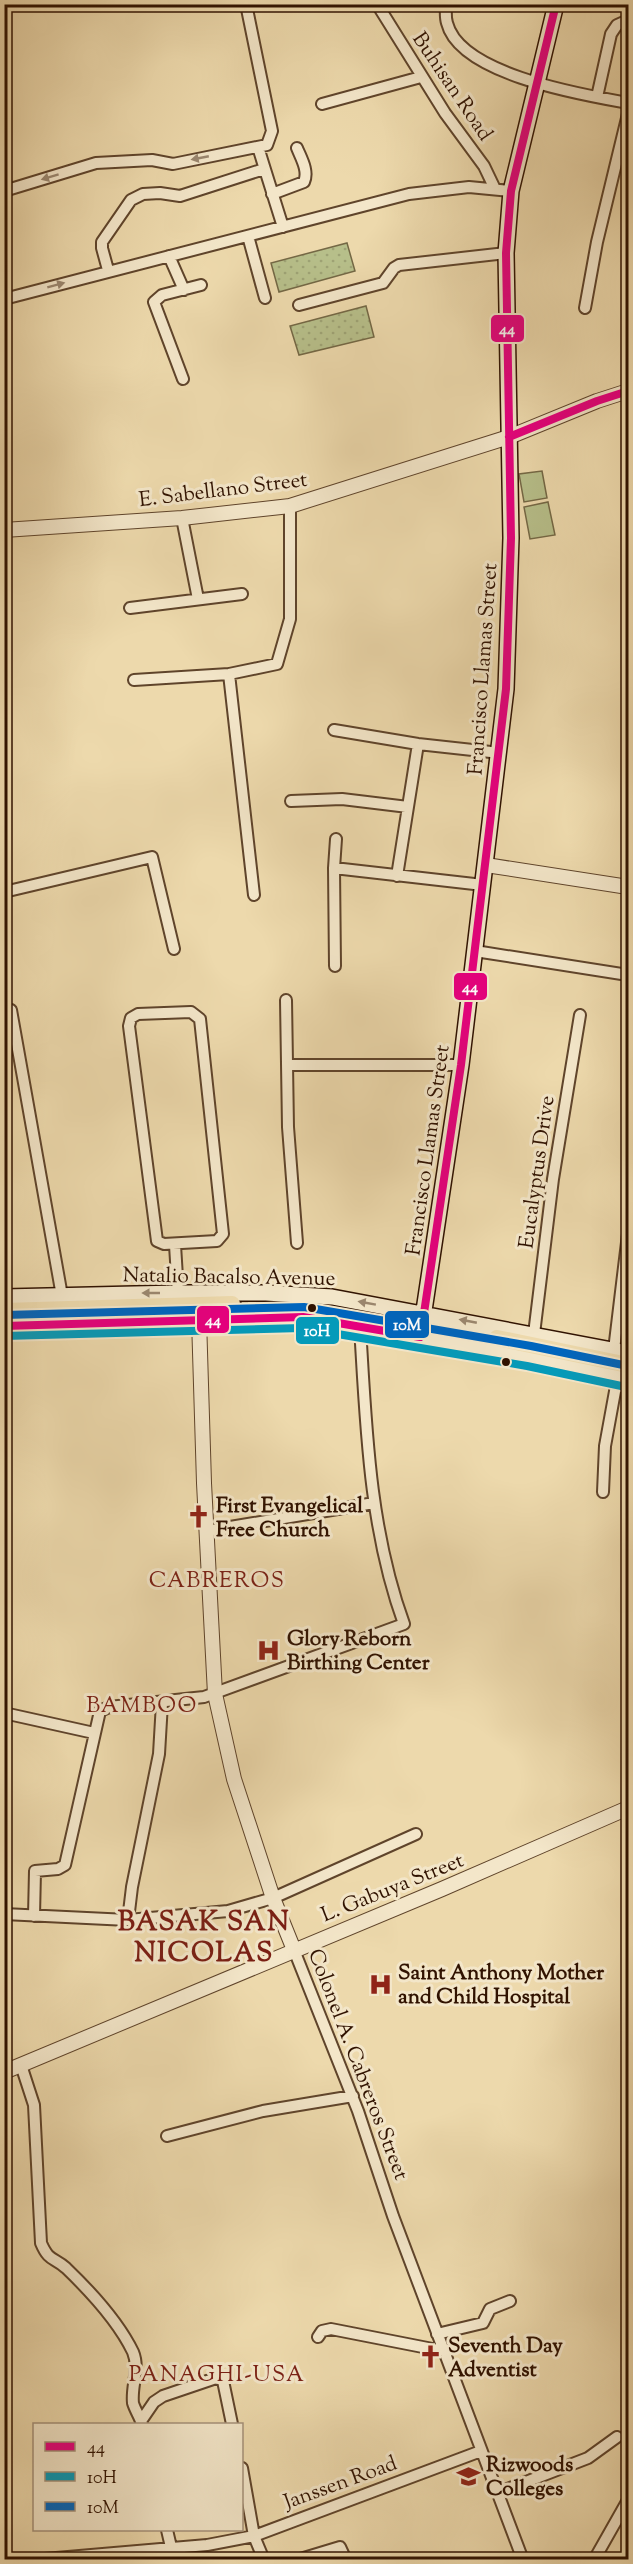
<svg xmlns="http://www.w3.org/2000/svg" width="633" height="2564" viewBox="0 0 633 2564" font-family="'Sorts Mill Goudy',serif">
  <defs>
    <pattern id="grass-dots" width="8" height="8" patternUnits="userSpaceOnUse" patternTransform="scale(1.5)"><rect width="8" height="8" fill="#b7bf8a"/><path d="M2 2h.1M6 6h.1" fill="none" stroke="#9ea375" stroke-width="1.8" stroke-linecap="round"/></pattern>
  </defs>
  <rect width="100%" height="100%" fill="#edd9ac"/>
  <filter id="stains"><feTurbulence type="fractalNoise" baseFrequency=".00333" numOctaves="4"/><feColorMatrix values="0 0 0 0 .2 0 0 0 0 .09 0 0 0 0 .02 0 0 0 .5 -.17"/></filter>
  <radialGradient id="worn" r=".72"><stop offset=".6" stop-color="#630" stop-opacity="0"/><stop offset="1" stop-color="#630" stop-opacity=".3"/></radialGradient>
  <path fill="url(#grass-dots)" stroke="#746845" stroke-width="1.5" d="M 347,243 L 355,271 L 279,292 L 271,263 Z
    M 366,306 L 374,337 L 299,355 L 290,326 Z"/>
  <path fill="#b7bf8a" stroke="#746845" stroke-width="1.5" d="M 542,471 L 547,498 L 524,502 L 519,474 Z
    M 548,502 L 555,535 L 530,539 L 524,507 Z"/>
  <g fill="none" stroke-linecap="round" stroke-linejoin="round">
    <path stroke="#c7b18a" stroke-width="16" stroke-dasharray="16 8" stroke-linecap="butt" d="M 232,1304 L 307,1307 L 392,1319 L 497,1338"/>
    <defs>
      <path id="minor" d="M 377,4 L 445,113 L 484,166 L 495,189
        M 446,4 C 446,10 445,17 447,23 C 460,75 584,95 628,103
        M 4,63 L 5,63
        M 597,97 L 611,34 L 617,25 L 628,20
        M 322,104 L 421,77
        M 258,147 L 283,227
        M 4,191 L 96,163 L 152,160 L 173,164 L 267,145 L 272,131 L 246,4
        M 272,194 L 304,182 C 309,171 301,158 297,148
        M 248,236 L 265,298
        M 169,256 L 184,290
        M 108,270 L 102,248 L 102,242 L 131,200 L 143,194 L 160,193 L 180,196 L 264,169
        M 4,297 L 8,298 L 409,194 L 469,187 L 511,191
        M 299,305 L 383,283 L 394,268 L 399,265 L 506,253
        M 585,308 L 597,242 L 628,114
        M 183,379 L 154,302 L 162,295 L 201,285
        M 182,518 L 198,599
        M 130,608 L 242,594
        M 229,674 L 254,895
        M 134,680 L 229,674 L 277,664 L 290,619 L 290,506
        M 334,730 L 418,744 L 500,753
        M 291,801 L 342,799 L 408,807
        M 334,868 L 483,885
        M 397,876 L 418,744
        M 4,892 L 152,857 L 174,949
        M 475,951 L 628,975
        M 335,966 L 334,868 L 336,839
        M 286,1000 L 288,1127 L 297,1243
        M 11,1010 L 62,1296
        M 191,1012 L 200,1019 L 223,1234 L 217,1241 L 164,1244 L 157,1241 L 129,1026 L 131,1018 L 138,1014 Z
        M 288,1065 L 461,1065
        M 175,1245 L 178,1293
        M 534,1334 L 553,1179 L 580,1015
        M 614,1350 L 628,1234
        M 603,1492 L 605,1446 L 618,1375
        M 206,1531 L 374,1503
        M 4,1713 L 94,1733
        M 4,1914 L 128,1920 L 228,1911 L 273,1898 L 416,1834
        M 34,1916 L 35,1871 L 58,1869 L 65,1865 L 100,1711 L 109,1707 L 204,1697 L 404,1624 C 369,1528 366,1426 360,1326
        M 128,1920 L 132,1887 L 159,1754 L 162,1703
        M 294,1950 L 358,2111 L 393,2216 L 523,2560
        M 21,2065 L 34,2105 L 41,2243 C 49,2262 54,2257 66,2268 C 91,2292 118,2321 133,2352 C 140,2369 131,2386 133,2403 C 135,2410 140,2417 142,2424
        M 167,2136 L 263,2111 L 353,2096
        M 437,2334 L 483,2323 L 490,2309 L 510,2301
        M 318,2337 L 322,2331 L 331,2329 L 443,2351
        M 141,2421 L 154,2402 L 163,2396 L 222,2376 L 232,2424
        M 242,2468 L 254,2536 L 264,2560
        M 497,2493 L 588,2458 L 617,2437
        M 167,2530 L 171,2547
        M 33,2560 L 207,2545 L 254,2536 L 481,2451
        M 297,2560 L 340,2547 L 346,2560
        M 594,2560 L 628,2500"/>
      <path id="tertiary" d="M 4,530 L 182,518 L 290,506 L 509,437 L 597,401 L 628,391
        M 486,865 L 628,887
        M 199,1319 L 204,1483 L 215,1694 L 234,1779 L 273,1898 L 294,1950
        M 4,2072 L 442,1889 L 628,1808"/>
      <path id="secondary" d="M 4,1297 L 178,1293 L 266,1293 L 332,1297 L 628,1353
        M 4,1326 L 303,1317 L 529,1356 L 628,1377
        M 420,1337 L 461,1065 L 506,689 L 511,538 L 506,253 L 511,191 L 556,4"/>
      <path id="primary" d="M 4,1311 L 232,1304
        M 497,1338 L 628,1365"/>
    </defs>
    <use href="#minor" stroke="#5f442b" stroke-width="14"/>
    <use href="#tertiary" stroke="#5f442b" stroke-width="16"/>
    <use href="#secondary" stroke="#301200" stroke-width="18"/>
    <use href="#primary" stroke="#301200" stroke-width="20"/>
    <use href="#minor" stroke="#f3e6c9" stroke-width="10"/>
    <use href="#tertiary" stroke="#f3e6c9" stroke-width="14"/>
    <use href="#secondary" stroke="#f3e6c9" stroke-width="15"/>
    <use href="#primary" stroke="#edd9ac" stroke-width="16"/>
    <defs>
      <path id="bus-1" d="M 509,437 L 597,401 L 628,391
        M 424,1313 L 461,1065 L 506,689 L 511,538 L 506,253 L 511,191 L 556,4
        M 4,1326 L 303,1317 L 420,1337"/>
      <path id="bus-2" d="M 4,1336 L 302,1328 L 527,1366 L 626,1387"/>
      <path id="bus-3" d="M 4,1315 L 304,1307 L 531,1346 L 628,1366"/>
    </defs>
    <use href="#bus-1" stroke="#f3e6c9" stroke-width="12"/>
    <use href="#bus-2" stroke="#f3e6c9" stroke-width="12"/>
    <use href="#bus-3" stroke="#f3e6c9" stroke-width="12"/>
    <use href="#bus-1" stroke="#e5007d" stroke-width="8"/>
    <use href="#bus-2" stroke="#059ab9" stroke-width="8"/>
    <use href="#bus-3" stroke="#0065bd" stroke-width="8"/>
  </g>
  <defs><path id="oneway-solid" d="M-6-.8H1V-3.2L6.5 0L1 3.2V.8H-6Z" transform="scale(1.5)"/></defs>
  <g fill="#9b876f">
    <use href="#oneway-solid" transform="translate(200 158) rotate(169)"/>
    <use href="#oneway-solid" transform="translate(50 177) rotate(163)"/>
    <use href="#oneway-solid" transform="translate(56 285) rotate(-15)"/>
    <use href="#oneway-solid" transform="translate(151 1293) rotate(180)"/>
    <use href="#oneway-solid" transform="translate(367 1303) rotate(-170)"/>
    <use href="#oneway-solid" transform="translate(468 1321) rotate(-169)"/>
  </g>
  <defs>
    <symbol id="church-bare" viewBox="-9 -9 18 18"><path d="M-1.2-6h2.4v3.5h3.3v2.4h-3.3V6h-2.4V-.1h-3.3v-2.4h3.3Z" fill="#8f2418" stroke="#f3e6c9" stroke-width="2.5" paint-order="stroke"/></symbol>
    <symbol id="hospital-bare" viewBox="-9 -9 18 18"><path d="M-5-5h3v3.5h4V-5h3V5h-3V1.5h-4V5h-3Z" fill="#8f2418" stroke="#f3e6c9" stroke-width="2.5" paint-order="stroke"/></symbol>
    <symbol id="university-bare" viewBox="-9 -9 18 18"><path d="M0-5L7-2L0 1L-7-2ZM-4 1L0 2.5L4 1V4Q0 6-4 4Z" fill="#8f2418" stroke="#f3e6c9" stroke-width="2.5" paint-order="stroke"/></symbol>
  </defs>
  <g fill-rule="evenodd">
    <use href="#church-bare" x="182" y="1500" width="33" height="33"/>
    <use href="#hospital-bare" x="252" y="1634" width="33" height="33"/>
    <use href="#hospital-bare" x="364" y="1968" width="33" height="33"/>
    <use href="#church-bare" x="414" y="2340" width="33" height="33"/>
    <use href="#university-bare" x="452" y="2460" width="33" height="33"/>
  </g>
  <g fill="#301200" stroke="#f3e6c9" stroke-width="2">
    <circle cx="312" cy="1308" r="5"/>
    <circle cx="506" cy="1362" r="5"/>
  </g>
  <g text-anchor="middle" stroke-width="6" stroke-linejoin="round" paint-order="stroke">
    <g font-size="21" fill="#301200" stroke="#f3e6c9">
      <text transform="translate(453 86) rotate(56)" y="7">Buhisan Road</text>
      <text transform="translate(223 489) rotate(-7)" y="7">E. Sabellano Street</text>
      <text transform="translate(482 669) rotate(-86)" y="7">Francisco Llamas Street</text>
      <text transform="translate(427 1150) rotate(-82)" y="7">Francisco Llamas Street</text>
      <text transform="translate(536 1172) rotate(-82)" y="7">Eucalyptus Drive</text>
      <text transform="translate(229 1276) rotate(1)" y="7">Natalio Bacalso Avenue</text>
      <text transform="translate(392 1887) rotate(-22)" y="7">L. Gabuya Street</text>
      <text transform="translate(359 2064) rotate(69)" y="7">Colonel A. Cabreros Street</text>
      <text transform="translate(340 2482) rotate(-20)" y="7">Janssen Road</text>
    </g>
    <g font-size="21" font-weight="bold" fill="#301200" stroke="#f3e6c9" text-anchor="start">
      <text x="216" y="1512">First Evangelical<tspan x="216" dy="24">Free Church</tspan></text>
      <text x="287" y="1645">Glory Reborn<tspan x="287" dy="24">Birthing Center</tspan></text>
      <text x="398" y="1979">Saint Anthony Mother<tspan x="398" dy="24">and Child Hospital</tspan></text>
      <text x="448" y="2352">Seventh Day<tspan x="448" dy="24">Adventist</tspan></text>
      <text x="486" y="2471">Rizwoods<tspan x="486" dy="24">Colleges</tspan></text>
    </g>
    <g font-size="22" letter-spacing="1.5" fill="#7a1f14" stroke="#f3e6c9">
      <text x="217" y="1587">CABREROS</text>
      <text x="142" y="1712">BAMBOO</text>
      <text x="217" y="2381">PANAGHI-USA</text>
    </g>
    <g font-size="27" font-weight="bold" letter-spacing="1.5" fill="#7a1f14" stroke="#f3e6c9">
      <text x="204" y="1930">BASAK SAN<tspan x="204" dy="31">NICOLAS</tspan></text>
    </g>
  </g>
  <g stroke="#f3e6c9" stroke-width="2">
    <rect x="490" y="314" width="35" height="29" rx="6" fill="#e5007d"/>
    <rect x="453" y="972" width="35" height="29" rx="6" fill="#e5007d"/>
    <rect x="196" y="1305" width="34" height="29" rx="6" fill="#e5007d"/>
    <rect x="384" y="1310" width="46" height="29" rx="6" fill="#0065bd"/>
    <rect x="295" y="1316" width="45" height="29" rx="6" fill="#059ab9"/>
  </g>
  <g font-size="16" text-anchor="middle" font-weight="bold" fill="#fff">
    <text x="507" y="334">44</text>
    <text x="470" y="992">44</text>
    <text x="213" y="1325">44</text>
    <text x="407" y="1330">10M</text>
    <text x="317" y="1336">10H</text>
  </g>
  <rect width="633" height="2564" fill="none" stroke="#edd9ac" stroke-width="24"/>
  <rect x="6" y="6" width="621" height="2552" fill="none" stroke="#301200" stroke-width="3"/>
  <rect x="12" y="12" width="609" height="2540" fill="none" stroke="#301200" stroke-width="1.5"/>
  <rect x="33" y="2423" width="210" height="108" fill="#f3e6c9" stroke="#a59179" stroke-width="1.5"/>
  <rect x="45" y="2442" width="30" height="9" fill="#e5007d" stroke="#a59179" stroke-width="1.5"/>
  <text x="87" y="2453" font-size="18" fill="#301200">44</text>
  <rect x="45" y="2472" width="30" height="9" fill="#059ab9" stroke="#a59179" stroke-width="1.5"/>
  <text x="87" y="2483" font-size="18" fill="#301200">10H</text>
  <rect x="45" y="2502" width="30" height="9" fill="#0065bd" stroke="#a59179" stroke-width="1.5"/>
  <text x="87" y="2513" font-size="18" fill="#301200">10M</text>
  <rect width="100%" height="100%" filter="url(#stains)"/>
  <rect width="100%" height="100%" fill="url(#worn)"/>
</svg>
